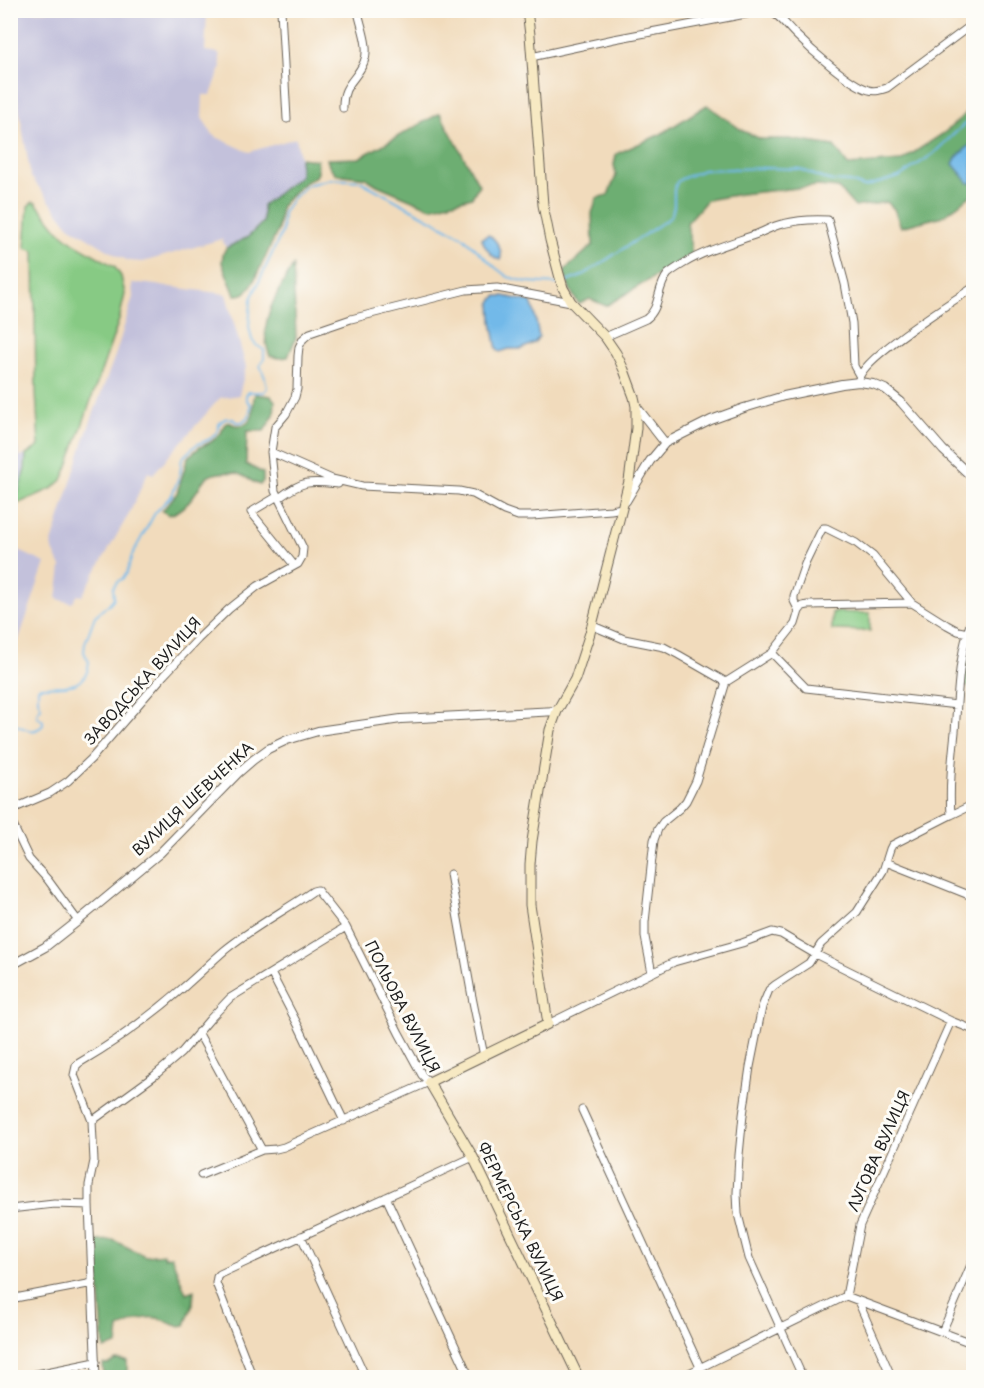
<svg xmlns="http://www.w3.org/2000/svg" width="984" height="1388" viewBox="0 0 984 1388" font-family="'Playpen Sans',sans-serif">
  <rect width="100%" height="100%" fill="#fdfcf7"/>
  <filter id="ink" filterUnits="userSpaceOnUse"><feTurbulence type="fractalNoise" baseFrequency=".0167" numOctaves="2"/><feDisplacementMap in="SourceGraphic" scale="12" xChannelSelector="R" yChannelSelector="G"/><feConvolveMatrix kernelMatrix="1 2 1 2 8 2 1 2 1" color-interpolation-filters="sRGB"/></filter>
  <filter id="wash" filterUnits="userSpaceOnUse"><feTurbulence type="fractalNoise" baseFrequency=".008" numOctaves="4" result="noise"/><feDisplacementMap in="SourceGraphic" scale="24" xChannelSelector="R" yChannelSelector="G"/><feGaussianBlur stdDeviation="1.35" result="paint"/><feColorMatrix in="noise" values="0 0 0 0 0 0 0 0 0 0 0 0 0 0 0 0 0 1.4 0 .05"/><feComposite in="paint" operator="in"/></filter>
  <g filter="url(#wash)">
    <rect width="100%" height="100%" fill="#f1dbbc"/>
    <path fill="#c3c1db" d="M 10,11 L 207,11 L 205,51 L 219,53 L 221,67 L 211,95 L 203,95 L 202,118 L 214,136 L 249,152 L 296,138 L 300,158 L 300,176 L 263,205 L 263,222 L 248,237 L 226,248 L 222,239 L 143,262 L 129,261 L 116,255 L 69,226 L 31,177 L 11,65 Z
      M 14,238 L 14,247 L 11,310 L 10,239 Z
      M 140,283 L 226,294 L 246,367 L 239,395 L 220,398 L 153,474 L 148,472 L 130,512 L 82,596 L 78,595 L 72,603 L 57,599 L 61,567 L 51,546 L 85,437 L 116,353 L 133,297 L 132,284 Z
      M 16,443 L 20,457 L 26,455 L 25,469 L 15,505 L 18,514 L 13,515 L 11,524 L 11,445 Z
      M 11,547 L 45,563 L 19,639 L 11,653 Z"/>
    <path fill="#87ca84" stroke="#527350" stroke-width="1.5" d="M 33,202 L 36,203 L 59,231 L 74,243 L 114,266 L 121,276 L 125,294 L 119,320 L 68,466 L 62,480 L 53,488 L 15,505 L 25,469 L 26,455 L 39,446 L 36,392 L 34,251 L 25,248 L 28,206 Z
      M 832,612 L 870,613 L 870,631 L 832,630 Z
      M 970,636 L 973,638 L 973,687 L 962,686 Z"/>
    <path fill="#6dae72" stroke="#446547" stroke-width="1.5" d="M 707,105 L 743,131 L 761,139 L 789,139 L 834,146 L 848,165 L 901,161 L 944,133 L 973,107 L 973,194 L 943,216 L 901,227 L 894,209 L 887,202 L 855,207 L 838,188 L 818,186 L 741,194 L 707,200 L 687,223 L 692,254 L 606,306 L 590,299 L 579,304 C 571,294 567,284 564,271 L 593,245 L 592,213 L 597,198 L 608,195 L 616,176 L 614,165 L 616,154 L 661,134 Z
      M 440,113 L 479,185 L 472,197 L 431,208 L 377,185 L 366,178 L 336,174 L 329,166 L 327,159 L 359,158 Z
      M 300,158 L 317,160 L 318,173 L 316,176 L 304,183 L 293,193 L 282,205 L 280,213 L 278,230 L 253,283 C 248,291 244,296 235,295 L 222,263 L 223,254 L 226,248 L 248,237 L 263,222 L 263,205 L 300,176 Z
      M 293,266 L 296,337 L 288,357 L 279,358 L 270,356 C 256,324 277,293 293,266 Z
      M 255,394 L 271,396 L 275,401 L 274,415 L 264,431 L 247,431 L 246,464 L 263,473 L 263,481 L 260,485 C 251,482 245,475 235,473 C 225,472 211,472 204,480 C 202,482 200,485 199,488 C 190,501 185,510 169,515 L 162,511 L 177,493 L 188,457 L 200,447 L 211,442 L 221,433 L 224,425 L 228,422 C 233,425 237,426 242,425 C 258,421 251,404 255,394 Z
      M 113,1240 L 145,1256 L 164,1254 L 164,1257 L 171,1256 L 186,1293 L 194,1290 L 193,1304 L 185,1325 C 171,1328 169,1320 157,1318 C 145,1315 130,1324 119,1328 L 117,1345 L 104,1349 L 96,1241 Z
      M 116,1360 L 127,1361 L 127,1377 L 104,1377 L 103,1364 L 108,1364 Z"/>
    <path fill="#72b9e9" stroke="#476a82" stroke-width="1.5" d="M 973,142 L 973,183 L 969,183 L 953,164 L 956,158 Z
      M 488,235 C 496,238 504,252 500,260 C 492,258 483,245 482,238 Z
      M 496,296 L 504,296 L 531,302 L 534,310 L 539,337 L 534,343 L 522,349 L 509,349 L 500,352 L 497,350 L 492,322 L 491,302 Z"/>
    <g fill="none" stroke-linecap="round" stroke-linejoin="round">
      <path stroke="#72b9e9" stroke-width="2" d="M 563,283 L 582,276 L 668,219 L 672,214 L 674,206 L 674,190 L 677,182 L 681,179 L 703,170 L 764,168 L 800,169 L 821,178 L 833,181 L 850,182 L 864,187 L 899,177 L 933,154 L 974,115
        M 10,723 C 23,726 32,737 43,725 L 43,721 L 37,716 L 37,713 L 41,708 L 40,704 L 38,701 L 38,688 L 41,687 L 65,686 L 75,684 L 83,679 L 87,672 L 89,662 L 84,652 L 85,643 L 95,616 L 109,604 L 114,598 L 113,588 L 117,582 L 122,579 L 127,573 L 132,555 L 155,513 L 172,495 L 180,474 L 182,458 L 196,445 L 210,439 L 217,432 L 219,424 L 223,420 L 227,418 L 233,419 L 236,422 L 242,422 L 249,416 L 251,405 L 246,399 L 246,395 L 249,392 L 264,392 L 267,388 L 265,378 L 260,365 L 264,359 L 264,350 L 256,345 L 252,340 L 249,327 L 251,299 L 282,232 L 283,213 L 292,199 L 307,185 L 331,179 L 360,181 L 463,237 L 496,268 L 508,277 L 527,282 L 558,284
        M 10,771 L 12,772 L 13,778 L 10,780"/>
    </g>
  </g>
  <g filter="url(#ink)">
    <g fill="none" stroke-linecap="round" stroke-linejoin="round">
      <defs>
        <path id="minor" d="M 281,10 L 287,119
          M 767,10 C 779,14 787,26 795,34 C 810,49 850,85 869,90 C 875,92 881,90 887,88 L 974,23
          M 531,57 L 614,39 L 767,10
          M 343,108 C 342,84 356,81 364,62 C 370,49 362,29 359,16 L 359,10
          M 605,337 L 646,319 C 661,308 656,288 668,274 C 673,270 678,267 683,264 C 706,250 732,243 757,234 C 765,231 773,226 782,224 C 798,220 813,219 828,220 L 845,284 L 852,323 L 854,366 L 859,375
          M 859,379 C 862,358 952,302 974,287
          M 271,452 L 332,479 L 362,486 L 459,491 L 473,494 L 504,511 L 518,516 L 532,516 L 611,510 L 622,508
          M 278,496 L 251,512 L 294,565
          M 279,498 C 303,480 309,481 338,484
          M 799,611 L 794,601 L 794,596 L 805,564 L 821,531 L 823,528 L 826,528 L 856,543 L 873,556 L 912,603
          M 593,626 L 624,639 L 664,647 L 679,655 L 726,682
          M 772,653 L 806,688 L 957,705
          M 726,682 L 772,653 L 795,624 L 799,611 L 803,606 L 808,605 L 912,603 L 947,625 L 958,631 L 968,633
          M 10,810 L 50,793 L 68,781 L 91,759 L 164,675 L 198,639 L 229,609 L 258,586 L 298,564 L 302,557 L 303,548 L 275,491 L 271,452 L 275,427 L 286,414 L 295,397 L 297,389 L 298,356 L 299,347 L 303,339 L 310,333 L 351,319 L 466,290 L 497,288 L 571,302
          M 951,815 L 974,804
          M 10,819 L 29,859 L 48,880 L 78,921
          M 886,862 L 974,897
          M 450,874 L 472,997 L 484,1056
          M 271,973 L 299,1027 L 344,1121
          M 652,973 L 645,937 L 645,922 L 654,840 L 658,829 L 663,822 L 680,808 L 686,801 L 696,781 L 726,682
          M 548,1024 L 674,962 L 742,943 L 772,932 L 781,934 L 815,954 L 951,1021 L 974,1030
          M 198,1032 L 262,1150
          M 582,1110 L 705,1378
          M 92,1121 L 154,1076 L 181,1053 L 210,1019 L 230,998 L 346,927
          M 386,1197 L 470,1378
          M 10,1209 L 54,1204 L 89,1205
          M 301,1236 L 366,1378
          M 846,1296 L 860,1225 L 951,1021
          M 10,1299 L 93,1283
          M 858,1301 L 892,1378
          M 942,1332 L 974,1258
          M 17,1378 L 96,1362
          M 96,1378 L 89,1205 L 89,1185 L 94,1161 L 92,1121 L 74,1075 L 76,1066 L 79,1063 C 117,1041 151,1016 184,987 C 198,975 211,962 225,950 C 252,928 284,911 313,891 L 317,890 L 346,927 L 399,1033 L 422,1075 L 429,1082 L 284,1147 L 276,1149 L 262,1150 L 201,1175
          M 253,1378 L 216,1283 L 217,1277 L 220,1274 L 473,1157
          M 679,1378 L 846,1296 L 974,1344
          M 803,1378 L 749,1258 L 738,1214 L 737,1193 L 739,1155 L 743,1115 L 750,1067 L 762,1007 L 769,990 L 775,985 L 809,963 L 821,944 L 857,912 L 883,871 L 890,849 L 892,845 L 951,815 C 949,787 952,760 955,732 C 958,694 958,651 974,614"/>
        <path id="tertiary" d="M 636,406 L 665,443
          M 626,501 L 650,461 L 665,443 L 711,420 L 744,408 L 784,396 L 842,384 L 859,382 L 873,384 L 885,389 L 901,402 L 943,450 L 974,479
          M 10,966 L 45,947 L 78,921 L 160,853 L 238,773 L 253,760 L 268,749 L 287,740 L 318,731 L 401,719 L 557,711"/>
        <path id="secondary" d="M 527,10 L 530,35 L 543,205 L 550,240 L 559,274 L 563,288 L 571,302 L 605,337 L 616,353 L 624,370 L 634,397 L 636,406 L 636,428 L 629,481 L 590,633 L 575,679 L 557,711 L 550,730 L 532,841 L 530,864 L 530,905 L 548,1024 L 429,1082 L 473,1157 L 579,1378"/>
      </defs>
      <use href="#minor" stroke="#675f54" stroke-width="9"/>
      <use href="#tertiary" stroke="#675f54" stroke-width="10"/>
      <use href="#secondary" stroke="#675f54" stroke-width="11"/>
      <use href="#minor" stroke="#fff" stroke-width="7"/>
      <use href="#tertiary" stroke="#fff" stroke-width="8"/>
      <use href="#secondary" stroke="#f7e9c3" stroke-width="9"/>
    </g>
  </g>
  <g text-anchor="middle" stroke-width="6" stroke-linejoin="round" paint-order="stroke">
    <g font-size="15" fill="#1c1c1c" stroke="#fdfcf7">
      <text transform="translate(143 681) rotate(-48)" y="5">ЗАВОДСЬКА ВУЛИЦЯ</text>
      <text transform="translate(193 799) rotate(-43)" y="5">ВУЛИЦЯ ШЕВЧЕНКА</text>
      <text transform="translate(402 1007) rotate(63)" y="5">ПОЛЬОВА ВУЛИЦЯ</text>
      <text transform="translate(879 1151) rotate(-66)" y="5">ЛУГОВА ВУЛИЦЯ</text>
      <text transform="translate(520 1222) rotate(64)" y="5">ФЕРМЕРСЬКА ВУЛИЦЯ</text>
    </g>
  </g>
  <rect width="984" height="1388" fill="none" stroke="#fdfcf7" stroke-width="36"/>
</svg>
